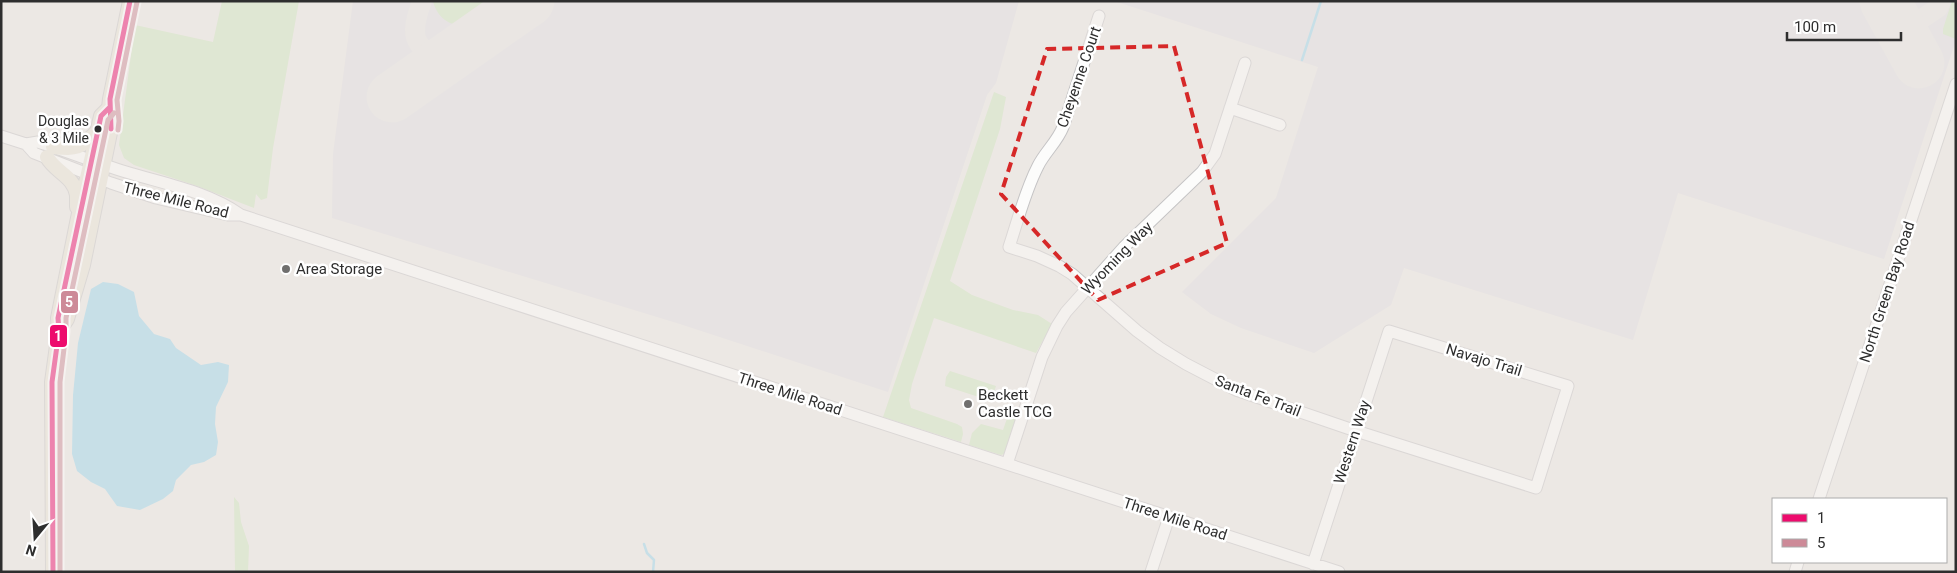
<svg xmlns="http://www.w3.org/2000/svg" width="1957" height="573" viewBox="0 0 1957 573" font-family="Roboto,sans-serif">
  <rect width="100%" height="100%" fill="#ece8e4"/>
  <path fill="#dfdee2" d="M 353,1 L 1019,1 L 996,83 L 987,95 L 888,392 L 680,324 L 332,218 L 333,154 Z
    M 1114,1 L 1956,1 L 1956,40 L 1884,259 L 1678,193 L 1633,340 L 1404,268 L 1391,305 L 1314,353 L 1241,328 L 1211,314 L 1182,292 L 1276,198 L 1318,67 Z"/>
  <path fill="#cee6be" d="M 222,1 L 299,1 L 273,148 L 267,198 L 261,200 L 256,194 L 254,208 L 197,186 L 134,165 L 124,158 L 119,145 L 135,25 L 213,42 Z
    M 433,1 L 501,1 C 492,8 482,16 472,22 C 455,31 437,19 433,1 Z
    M 1952,1 L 1956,1 L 1956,39 L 1943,34 L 1943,29 Z
    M 994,92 L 1006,97 L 1000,129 L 950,281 L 972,295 L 1013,310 L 1038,315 L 1052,324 L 1036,353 L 934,318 L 912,384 L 909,400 L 911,408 L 957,424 L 962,427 L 963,434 L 961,442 L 883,417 Z
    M 950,371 L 996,386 L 991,401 L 945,386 L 946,377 Z
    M 1011,407 L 1018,408 L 1019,414 L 1007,453 L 1001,455 L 969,445 L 972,433 L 981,424 L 1003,430 Z
    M 234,497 L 239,503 L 241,522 L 249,546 L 248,572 L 235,572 Z"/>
  <path fill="#99d6ec" d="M 103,282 L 118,284 L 134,292 L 139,316 L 154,334 L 170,339 L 176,348 L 201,365 L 218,362 L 229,365 L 228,382 L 216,407 L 215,424 L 218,442 L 216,455 L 204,462 L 191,465 L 176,480 L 173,491 L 163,499 L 140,510 L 117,506 L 105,489 L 91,482 L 77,471 L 72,454 L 73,395 L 78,343 L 91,289 Z"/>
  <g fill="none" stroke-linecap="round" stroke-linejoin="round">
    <path stroke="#99d6ec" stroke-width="2.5" d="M 1302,60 L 1321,1
      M 644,544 L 647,553 L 654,560 L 653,572"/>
    <path stroke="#e6e4e2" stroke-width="20" d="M 422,1 C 410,35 411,45 443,62
      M 1902,32 L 1938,8 L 1941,1"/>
    <path stroke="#e6e4e2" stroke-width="51" d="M 1885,1 L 1919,63
      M 392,97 L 529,1"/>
    <defs>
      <path id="minor" d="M 1099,16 L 1063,127 C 1057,142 1045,152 1038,166 C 1025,191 1018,220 1009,247 L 1037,256 L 1059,266 L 1072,274 L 1137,331 L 1160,348 L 1186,364 L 1236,390 L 1356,431 L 1536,488 L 1568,386 L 1389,331 L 1313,564
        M 1230,108 L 1280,125
        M 1,136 L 26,144 L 34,153 L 111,183 L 156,198 L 228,215 L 241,215
        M 26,144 L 38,142 C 67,151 96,163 126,172 C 165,184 207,191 241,215 L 1339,572
        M 1007,464 L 1042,357 L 1057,326 L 1066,312 L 1124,247 L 1202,172 L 1215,154 L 1245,63
        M 1819,499 L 1956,84
        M 1151,572 L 1169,517
        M 1795,572 L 1798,562"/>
      <path id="major" d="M 53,147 C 78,149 79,149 98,131
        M 47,157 C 55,172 74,176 77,195 C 77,199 77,203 77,207
        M 59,331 L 67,319 L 83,265 L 113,118 L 109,108 L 110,99 L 130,1
        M 53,572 L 52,382 L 59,331 L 58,318 L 78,218 L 101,116 L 109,108"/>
    </defs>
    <use href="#minor" stroke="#c5c4c5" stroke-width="13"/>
    <use href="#major" stroke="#c6c5c4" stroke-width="16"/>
    <use href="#minor" stroke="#fcfcfb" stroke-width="11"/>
    <use href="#major" stroke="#e8e4d6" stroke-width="14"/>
    <defs>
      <path id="bus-1" d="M 111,129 L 110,99 L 130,1
        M 53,572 L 52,382 L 59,331 L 58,318 L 101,116 L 109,108"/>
      <path id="bus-2" d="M 118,130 L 119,121 L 117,100 L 137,2
        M 60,572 L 60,382 L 66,332 L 66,318 L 108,120 L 114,113"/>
    </defs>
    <use href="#bus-1" stroke="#fff" stroke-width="9"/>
    <use href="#bus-2" stroke="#fff" stroke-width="9"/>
    <use href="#bus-1" stroke="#ed0b6d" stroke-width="5"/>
    <use href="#bus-2" stroke="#cd8a98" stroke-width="5"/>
  </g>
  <path d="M0 0H1957V573H0ZM 1174,46 L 1227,243 L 1098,300 L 1001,194 L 1047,49 Z" fill="#ece8e4" fill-opacity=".55" fill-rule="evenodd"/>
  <path fill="none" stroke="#d62828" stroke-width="4" stroke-dasharray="10 6" stroke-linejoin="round" d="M 1174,46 L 1227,243 L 1098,300 L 1001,194 L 1047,49 Z"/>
  <circle fill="#2e2e2e" stroke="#fff" stroke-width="2" cx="98" cy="129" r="4.5"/>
  <g fill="#706f6e" stroke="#fff" stroke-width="2">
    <circle cx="286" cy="269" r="5"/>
    <circle cx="968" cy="404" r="5"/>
  </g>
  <g text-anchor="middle" stroke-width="5" stroke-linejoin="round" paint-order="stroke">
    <g font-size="14" fill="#2e2e2e" stroke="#fff" text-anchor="end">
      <text x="89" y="126">Douglas<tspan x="89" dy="17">&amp; 3 Mile</tspan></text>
    </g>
    <g font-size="15" fill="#2e2e2e" stroke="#fff">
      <text transform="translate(1079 77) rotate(-71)" y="5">Cheyenne Court</text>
      <text transform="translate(176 200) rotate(14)" y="5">Three Mile Road</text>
      <text transform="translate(1117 258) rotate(-46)" y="5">Wyoming Way</text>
      <text transform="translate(1887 292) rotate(-72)" y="5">North Green Bay Road</text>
      <text transform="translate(1484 360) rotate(17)" y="5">Navajo Trail</text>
      <text transform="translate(790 394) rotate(18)" y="5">Three Mile Road</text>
      <text transform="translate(1258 396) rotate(21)" y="5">Santa Fe Trail</text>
      <text transform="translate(1352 442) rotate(-72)" y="5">Western Way</text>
      <text transform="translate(1175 519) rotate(18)" y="5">Three Mile Road</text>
    </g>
    <g font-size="15" fill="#2e2e2e" stroke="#fff" text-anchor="start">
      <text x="296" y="274">Area Storage</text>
      <text x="978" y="400">Beckett<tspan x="978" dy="17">Castle TCG</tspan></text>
    </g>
  </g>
  <g stroke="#fff" stroke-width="2">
    <rect x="60" y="290" width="19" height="24" rx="5" fill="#cd8a98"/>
    <rect x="49" y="324" width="19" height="24" rx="5" fill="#ed0b6d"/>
  </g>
  <g font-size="14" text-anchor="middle" font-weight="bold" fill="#fff">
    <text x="69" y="307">5</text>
    <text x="58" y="341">1</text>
  </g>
  <rect width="1957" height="573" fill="none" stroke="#2e2e2e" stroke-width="5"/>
  <rect x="1772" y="498" width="175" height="65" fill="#ffffff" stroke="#ababab"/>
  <rect x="1782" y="514" width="25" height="8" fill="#ed0b6d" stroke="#ababab"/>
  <text x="1817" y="523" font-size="15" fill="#2e2e2e">1</text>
  <rect x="1782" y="539" width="25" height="8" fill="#cd8a98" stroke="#ababab"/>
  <text x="1817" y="548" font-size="15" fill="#2e2e2e">5</text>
  <g transform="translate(35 538) rotate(198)" stroke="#ffffff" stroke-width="4" paint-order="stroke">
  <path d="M0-4L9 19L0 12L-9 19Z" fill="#2e2e2e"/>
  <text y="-8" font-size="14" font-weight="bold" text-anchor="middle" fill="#2e2e2e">N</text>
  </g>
  <path d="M1787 32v8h114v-8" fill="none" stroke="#2e2e2e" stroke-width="2.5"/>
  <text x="1794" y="32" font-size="15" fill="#2e2e2e" stroke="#ffffff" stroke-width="4" paint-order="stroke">100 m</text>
</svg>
